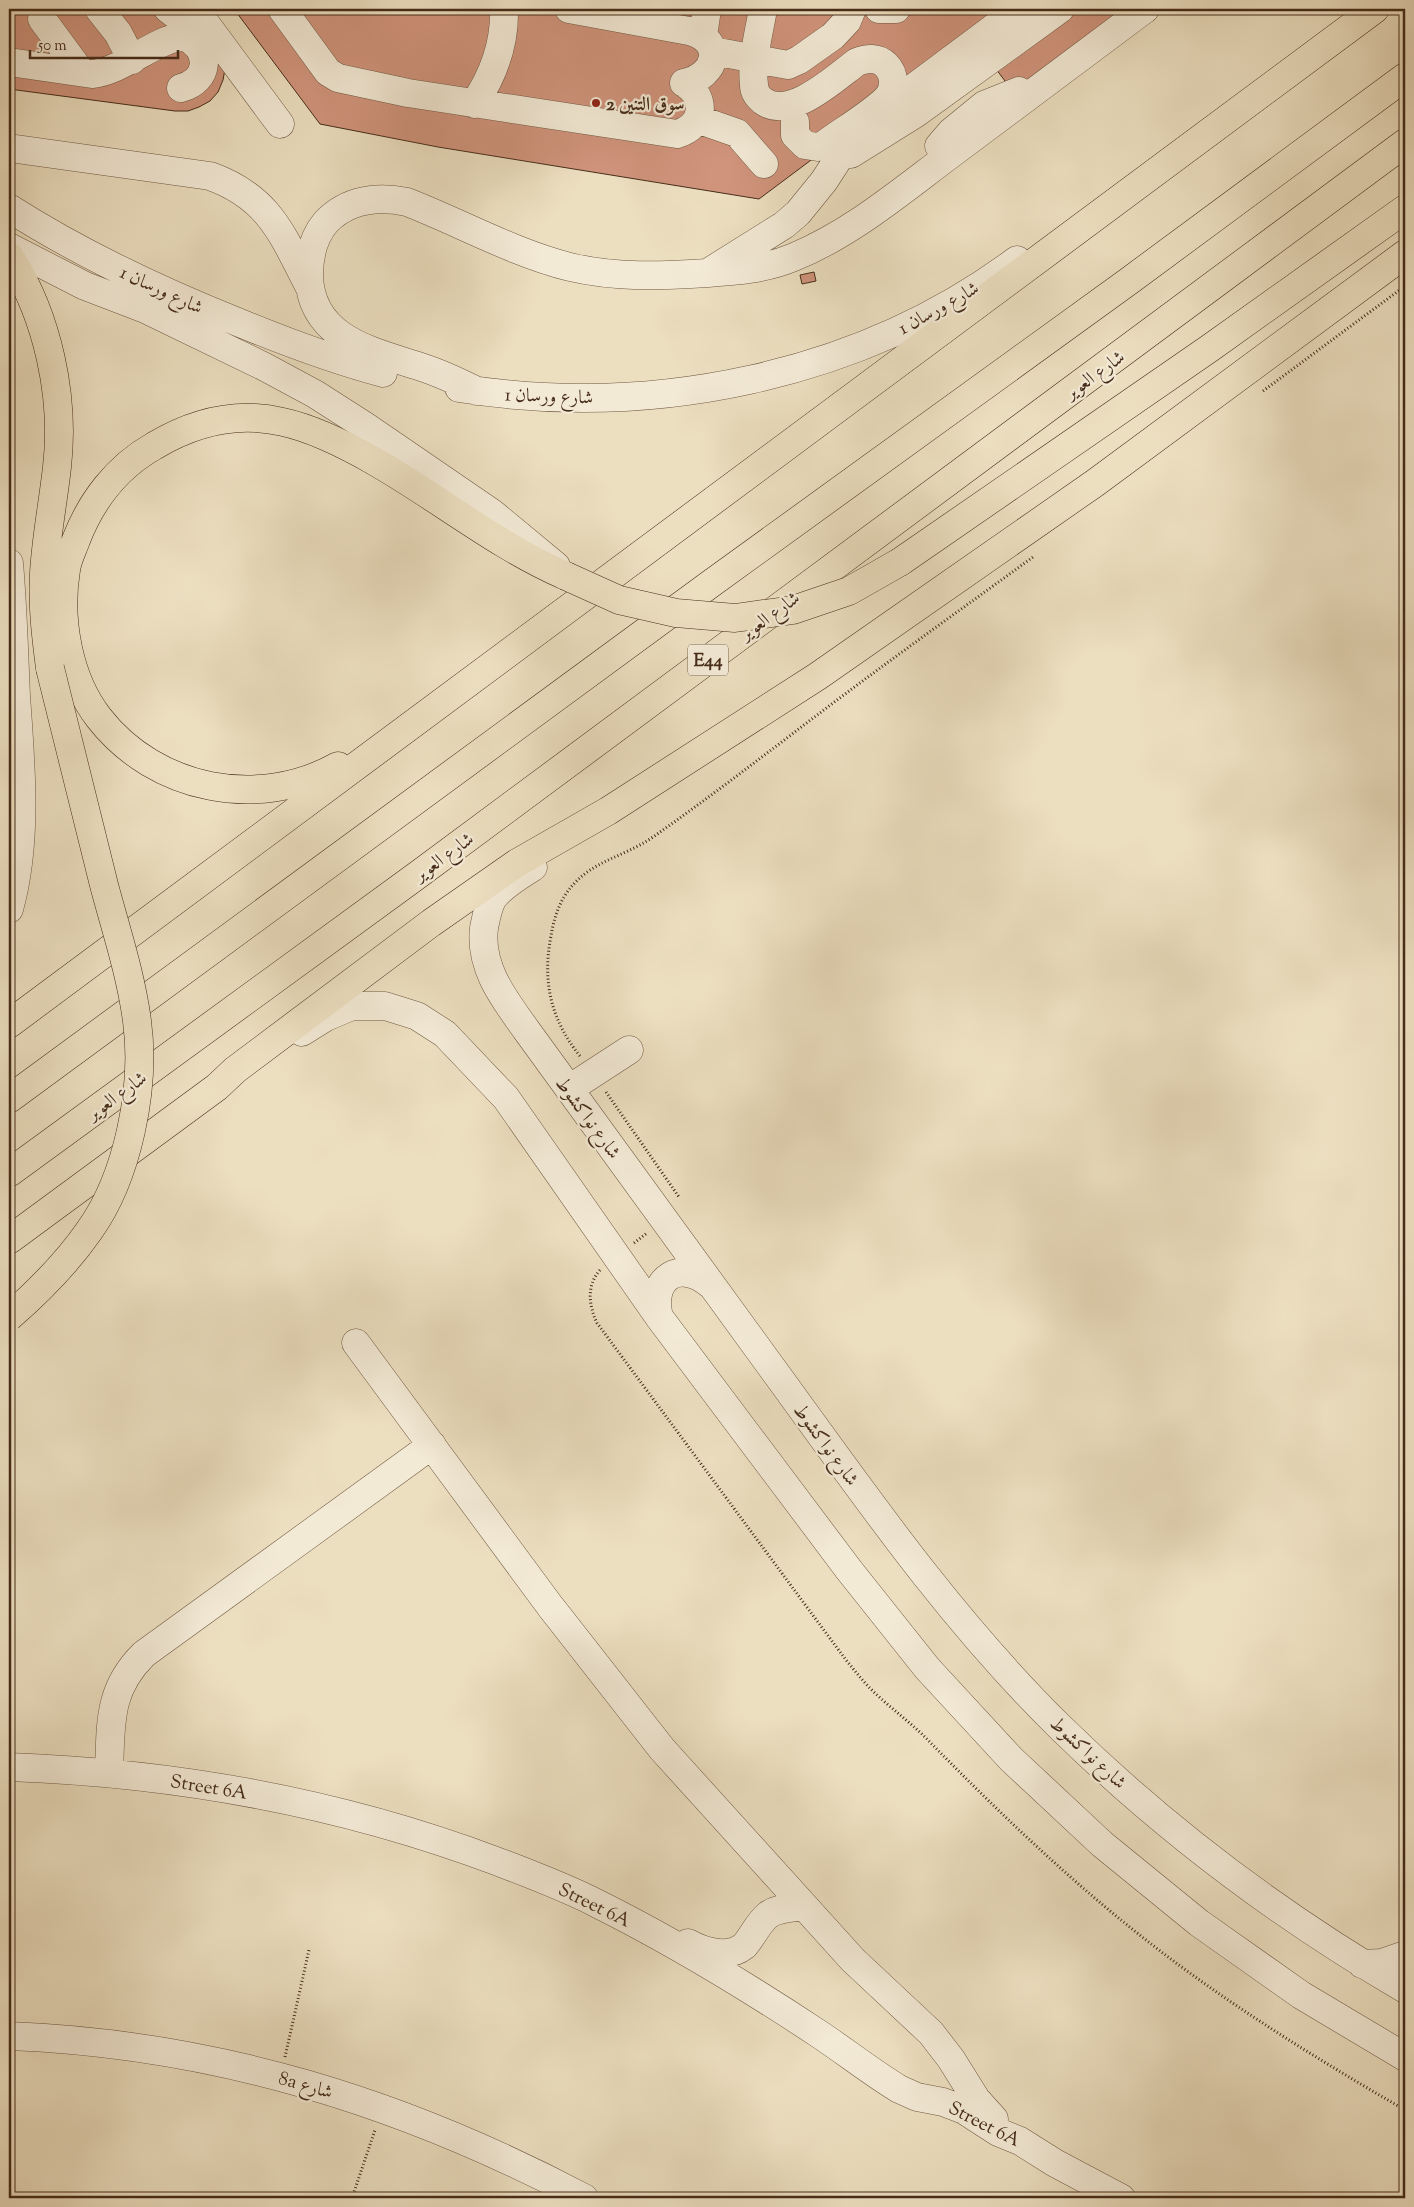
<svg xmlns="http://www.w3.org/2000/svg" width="1414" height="2207" viewBox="0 0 1414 2207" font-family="'Sorts Mill Goudy',Amiri,serif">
  <rect width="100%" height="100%" fill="#ecdfc0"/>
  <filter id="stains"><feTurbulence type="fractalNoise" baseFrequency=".004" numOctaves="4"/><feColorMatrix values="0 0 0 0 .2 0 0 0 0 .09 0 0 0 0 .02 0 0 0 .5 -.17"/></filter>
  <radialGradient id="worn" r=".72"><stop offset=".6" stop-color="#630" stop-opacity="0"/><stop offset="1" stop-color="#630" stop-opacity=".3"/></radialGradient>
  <path fill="#d0947c" stroke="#462c19" d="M 9,9 L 191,9 L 225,69 L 223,80 L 218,92 L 210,101 L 199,107 L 188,111 L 175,111 L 9,89 Z
    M 234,9 L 1013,9 L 759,199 L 438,147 L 320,124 Z
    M 1075,9 L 1126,9 L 1014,93 L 996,69 Z
    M 814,272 L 816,281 L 802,284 L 800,275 Z"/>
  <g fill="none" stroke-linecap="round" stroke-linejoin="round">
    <defs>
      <path id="minor" d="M 99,9 L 118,33 L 132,60
        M 168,9 L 207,39
        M 195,9 L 280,124
        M 282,9 L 328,72 L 338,78 L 408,93 L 677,134 C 704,126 708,98 684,83
        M 569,9 L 689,31 C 726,41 717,76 684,83
        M 763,9 C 759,33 751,61 754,85 C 754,92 758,97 763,101 C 790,121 836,77 857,62 C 867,58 878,57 886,65 C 895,74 895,88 888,97 C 876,111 841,132 825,144 L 818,147 L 805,145 L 795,135 L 795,122
        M 879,9 L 896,9
        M 42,19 L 81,72
        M 703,36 L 707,9
        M 713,51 L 788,65 L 799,60 L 833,36 L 847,21 L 852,9
        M 9,62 L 92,74 C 124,71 160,35 186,37 C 211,51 210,80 181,88
        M 474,104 C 493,76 505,43 504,9
        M 697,119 L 737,133 L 764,164
        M 939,146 L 951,132 L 984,105 L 1019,91
        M 9,148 L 210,176 C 269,197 282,234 309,286
        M 851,154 L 915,114 L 1060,9
        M 9,208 C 81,254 160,291 240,323 C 286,342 334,360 383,373
        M 9,247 L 85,286 L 145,309 L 263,366 L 315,394 L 365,426 L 492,513 L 556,566
        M 709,272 L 784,225 L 798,213 L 824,181 L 846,147 L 873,118 L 1019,9
        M 459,388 C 651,419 860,377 1017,260
        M 477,391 C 459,382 440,373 421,367 C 372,351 311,339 309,276 C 309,256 313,237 326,222 C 348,199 378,196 407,202 C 461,223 514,253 570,267 C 616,278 661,276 708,273 C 737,271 766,269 794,257 C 850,234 899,193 947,157 C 1013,107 1079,58 1145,9
        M 9,563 C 13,608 14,652 16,696 C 21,766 28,841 9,909
        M 533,867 C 520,875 502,886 493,898 C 488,906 486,918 484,928 C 479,968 505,1000 527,1031 C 615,1152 703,1273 791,1394 C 875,1510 957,1626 1060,1727 C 1163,1828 1280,1916 1405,1989
        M 302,1032 L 326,1017 L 352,1006 L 385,1006 L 417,1016 L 445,1034 L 506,1098 L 659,1317 L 849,1570 L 927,1668 L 1011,1759 L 1102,1844 L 1199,1923 L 1301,1995 L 1405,2057
        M 569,1089 L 629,1050
        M 659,1317 C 649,1278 680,1258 711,1285
        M 356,1343 L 550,1606 L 662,1749 L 853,1960 L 931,2033 L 951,2059 L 976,2099 L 994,2119
        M 9,1767 C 176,1773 339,1802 496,1861 C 530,1874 565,1887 598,1904 C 674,1942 748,1987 819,2034 C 846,2052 871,2072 899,2089 L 917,2097 L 943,2102 L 964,2110 L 998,2132 L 1020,2141 L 1055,2163 L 1121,2198
        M 109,1773 C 111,1726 107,1690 144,1654 L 432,1445
        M 688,1943 C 704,1952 728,1959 744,1946 C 751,1939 758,1923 768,1915 C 777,1908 792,1908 802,1906
        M 1362,1964 L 1382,1963 L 1405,1955
        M 9,2036 C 215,2044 402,2102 584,2198"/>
      <path id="major" d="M 9,256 C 48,316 65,397 57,467 C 53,503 46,538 44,573 C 42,605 46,637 50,668
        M 900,562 L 1210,348 L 1405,209
        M 338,766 C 259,810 156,791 99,718 C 68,678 58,619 66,570 C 67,560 73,549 76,540 C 91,501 117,467 154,446 C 194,422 237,411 283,422 C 315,429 346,445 374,461 C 439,498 497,546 566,576
        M 9,1024 L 1375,9
        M 9,1240 L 217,1087 L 235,1070 L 431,923 L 517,863 L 608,811 L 818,676 L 1095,483 L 1405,254"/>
      <path id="highway" d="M 9,1099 L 709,585 L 1129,281 L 1405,77
        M 9,1173 L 419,874 L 1405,143"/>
    </defs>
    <use href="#minor" stroke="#705943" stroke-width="29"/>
    <use href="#major" stroke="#462c19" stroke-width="29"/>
    <use href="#highway" stroke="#462c19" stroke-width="29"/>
    <path stroke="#462c19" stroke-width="3" stroke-dasharray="1 2.5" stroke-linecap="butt" d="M 1263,391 L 1405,286
      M 580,1056 C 551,1020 542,982 551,936 C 553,923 557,909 564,897 C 586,861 621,859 653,837 C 726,786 796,730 868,677 C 922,637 978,597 1033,557
      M 606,1092 L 679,1197
      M 634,1243 L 647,1233
      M 600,1270 C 586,1286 589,1306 597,1323 L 846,1660 C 856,1672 865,1684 876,1694 C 893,1710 911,1723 927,1739 C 1007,1821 1090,1900 1183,1968 C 1254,2020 1329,2066 1405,2110
      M 285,2057 L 309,1950
      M 352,2198 L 375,2130"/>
    <use href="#minor" stroke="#f3ead6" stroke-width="28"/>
    <use href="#major" stroke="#ecdfc0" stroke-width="28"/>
    <use href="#highway" stroke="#ecdfc0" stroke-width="28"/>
    <defs>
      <path id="major-bridge" d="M 566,576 L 619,600 L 676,613 L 735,618 L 793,610 L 849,591 L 900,562
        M 9,1317 C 39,1291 66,1264 89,1231 C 128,1177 146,1087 137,1021 C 131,975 116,930 104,885 C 86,813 68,741 50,668"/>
    </defs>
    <use href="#major-bridge" stroke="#462c19" stroke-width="29" stroke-linecap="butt"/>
    <use href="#major-bridge" stroke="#ecdfc0" stroke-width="28"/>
  </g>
  <circle fill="#8f2418" stroke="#f3ead6" stroke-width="2" cx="596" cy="103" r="5"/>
  <g text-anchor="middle" stroke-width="4.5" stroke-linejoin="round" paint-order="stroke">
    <rect fill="#f3ead6" stroke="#7a6552" stroke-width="1" x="688" y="644.5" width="40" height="31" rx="4"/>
    <g font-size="18" font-weight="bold" fill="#462c19">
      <text x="708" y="666">E44</text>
    </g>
    <g font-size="19" font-weight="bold" fill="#462c19" stroke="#f3ead6" text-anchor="start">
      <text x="606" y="110">سوق التنين 2</text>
    </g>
    <g font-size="19" fill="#462c19" stroke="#f3ead6">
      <text transform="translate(162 289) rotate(25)" y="7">شارع ورسان 1</text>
      <text transform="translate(938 307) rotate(-29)" y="7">شارع ورسان 1</text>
      <text transform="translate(1094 374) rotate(-36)" y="7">شارع العوير</text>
      <text transform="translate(549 395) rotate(2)" y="7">شارع ورسان 1</text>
      <text transform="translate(769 615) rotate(-36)" y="7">شارع العوير</text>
      <text transform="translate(443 856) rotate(-36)" y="7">شارع العوير</text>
      <text transform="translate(116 1095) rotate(-36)" y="7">شارع العوير</text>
      <text transform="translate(589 1117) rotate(54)" y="7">شارع نواكشوط</text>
      <text transform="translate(827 1444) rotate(54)" y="7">شارع نواكشوط</text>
      <text transform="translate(1089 1752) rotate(43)" y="7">شارع نواكشوط</text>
      <text transform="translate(209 1786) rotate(9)" y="7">Street 6A</text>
      <text transform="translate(595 1904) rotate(26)" y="7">Street 6A</text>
      <text transform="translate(306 2084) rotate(16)" y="7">8a شارع</text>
      <text transform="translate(985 2123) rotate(27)" y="7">Street 6A</text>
    </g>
  </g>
  <rect width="1414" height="2207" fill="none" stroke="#ecdfc0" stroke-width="30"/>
  <rect x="10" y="10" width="1394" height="2187" fill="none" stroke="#462c19" stroke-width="2.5"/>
  <rect x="15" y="15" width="1384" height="2177" fill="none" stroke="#462c19"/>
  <path d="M30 50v8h148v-8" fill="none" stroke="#462c19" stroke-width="2.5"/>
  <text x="38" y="50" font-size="15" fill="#462c19" stroke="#f3ead6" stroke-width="4" paint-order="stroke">50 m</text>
  <rect width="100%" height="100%" filter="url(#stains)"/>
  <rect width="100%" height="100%" fill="url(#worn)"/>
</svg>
